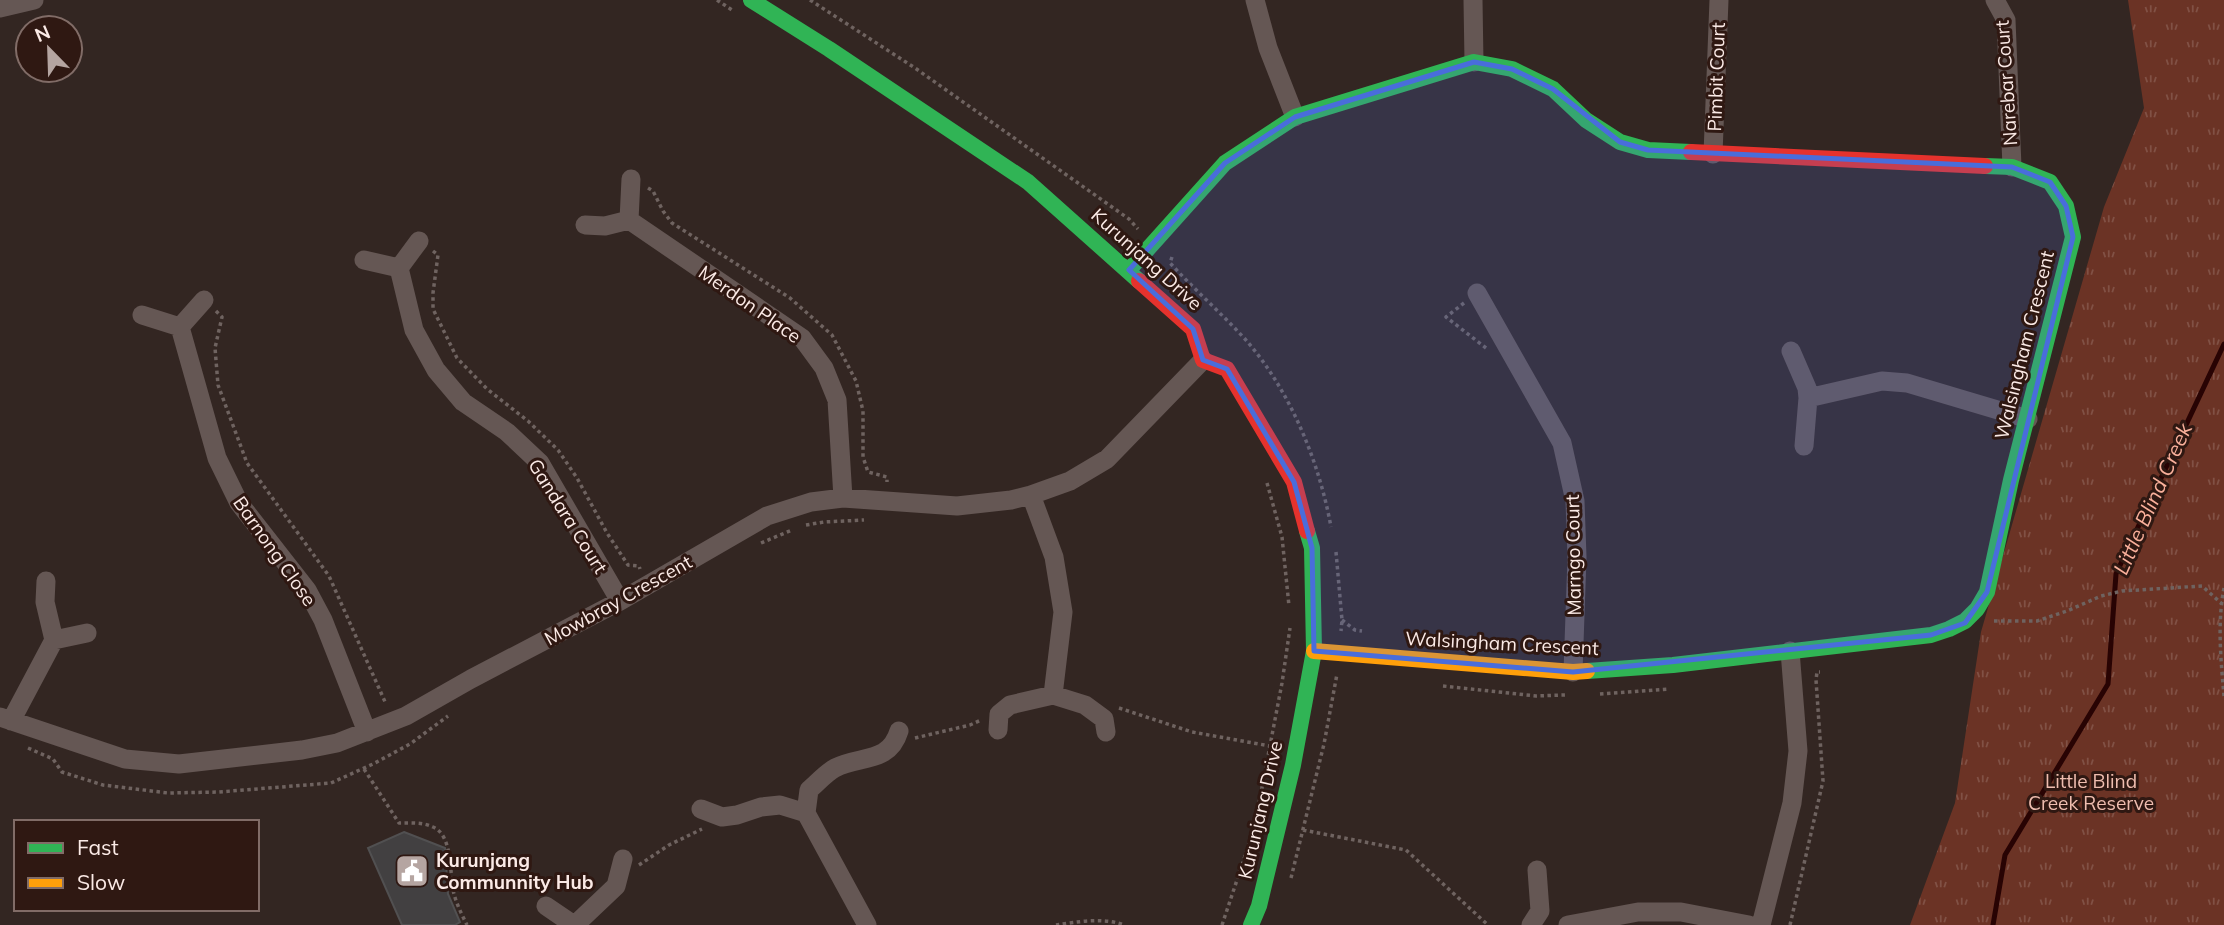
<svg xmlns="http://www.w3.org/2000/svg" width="2224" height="925" viewBox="0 0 2224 925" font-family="Mulish,sans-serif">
  <defs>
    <pattern id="park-tufts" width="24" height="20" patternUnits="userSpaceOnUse" patternTransform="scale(1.75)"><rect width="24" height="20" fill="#6b3325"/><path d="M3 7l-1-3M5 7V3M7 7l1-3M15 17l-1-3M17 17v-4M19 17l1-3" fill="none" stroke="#815145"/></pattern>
  </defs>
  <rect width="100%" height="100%" fill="#332622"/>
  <path fill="url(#park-tufts)" d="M 2128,0 L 2224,0 L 2224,925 L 1910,925 L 1955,803 L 1981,632 L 2104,207 L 2144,108 Z"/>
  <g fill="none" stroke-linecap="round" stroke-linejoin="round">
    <path stroke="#280303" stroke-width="5" d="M 1993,925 L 2005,855 L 2108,684 L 2116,574 L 2224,344"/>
  </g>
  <path fill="#424041" stroke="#515051" stroke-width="2" d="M 404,832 L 445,848 L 448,894 L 460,922 L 455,925 L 402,925 L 368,848 Z"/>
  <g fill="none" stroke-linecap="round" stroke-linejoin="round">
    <path stroke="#6f6360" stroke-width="3.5" stroke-dasharray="3.5 3.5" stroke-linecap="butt" d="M 717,0 L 732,10
      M 810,0 L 915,68 L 1129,219 L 1138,229
      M 648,188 L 653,191 L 663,211 L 672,223 L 790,298 L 832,335 L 856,381 L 863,411 L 863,457 L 868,472 L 887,477 L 887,482
      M 433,251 L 438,255 L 433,293 L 433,309 L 457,358 L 487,389 L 528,421 L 558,450 L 577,478 L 607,533 L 628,565 L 639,566 L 640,569
      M 1172,257 L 1170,263 C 1194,289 1221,313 1245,339 C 1290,390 1319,461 1331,527
      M 1464,303 L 1446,317 L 1486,348
      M 216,311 L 222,317 L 215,348 L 218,385 L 247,463 L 329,576 L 386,704
      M 1267,483 L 1282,537 L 1289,606
      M 806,525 L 824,522 L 864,520
      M 761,543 L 792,530
      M 1336,552 L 1342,620 L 1341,631
      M 2224,588 C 2217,623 2221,661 2224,696
      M 1342,620 L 1355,630 L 1362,631
      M 1994,621 L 2037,621 L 2067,611 L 2101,596 L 2122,591 L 2202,586 L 2221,603
      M 1443,686 L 1536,696 L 1565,695
      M 1600,694 L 1669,689
      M 1119,708 L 1192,732 L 1270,746
      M 915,738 L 970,725 L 981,720
      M 28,748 L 53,759 L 62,772 L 103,785 L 168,793 L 219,792 L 331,783 L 373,764 L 410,744 L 448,716
      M 364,769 L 399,823 C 410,823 423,822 433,827 C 454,836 449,876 454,894 C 457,905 462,915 467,925
      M 1259,803 L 1282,683 L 1290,628
      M 1303,830 L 1406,850 L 1488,925
      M 639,865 L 669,845 L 702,829
      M 1291,878 L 1324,744 L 1337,674
      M 1056,925 C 1076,922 1104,917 1124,925
      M 1222,925 L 1249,844
      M 1790,925 L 1823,781 L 1816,680 L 1817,672 L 1820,672"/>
    <path stroke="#655754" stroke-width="19" d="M 1255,0 L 1268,48 L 1295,117
      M 1473,0 L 1474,62
      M 1995,0 L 2006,20 L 2012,167
      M 0,8 L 34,0
      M 1713,154 L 1719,0
      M 629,220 L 802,338 L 824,368 L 837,400 L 843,498
      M 585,225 L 605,226 L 629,220 L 631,179
      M 364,260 L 399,268 L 419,241
      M 399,268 L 414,330 L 436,370 L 463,402 L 507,432 L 540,463 L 620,601
      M 1477,293 L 1562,443 L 1575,501 L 1577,557 L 1573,672
      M 142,315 L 180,327 L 204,300
      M 180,327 L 217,458 L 239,503 L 307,590 L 323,620 L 367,732
      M 1791,351 L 1807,388 L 1808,398 L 1804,446
      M 1808,398 L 1882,381 L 1907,383 L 2028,419
      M 1031,495 L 1054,557 L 1063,612 L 1053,695
      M 46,581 L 45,602 L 54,640 L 87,633
      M 0,717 L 125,759 L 179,764 L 302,750 L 337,743 L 406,716 L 471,679 L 620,601 L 767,516 L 811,502 L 843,498 L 957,506 L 1011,500 L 1031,495 L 1070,481 L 1107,459 L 1203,360
      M 11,721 L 54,640
      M 998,730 L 999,714 L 1010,705 L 1053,695 L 1085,705 L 1104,719 L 1106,732
      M 701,809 L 722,817 L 737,815 L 761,807 L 780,805 L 806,813
      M 546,906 L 574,925
      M 575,925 L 616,886 L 623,859
      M 867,925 L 806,813 L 809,790 C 817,783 826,773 835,768 C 860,755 889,764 899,731
      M 1531,925 L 1540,911 L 1537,870
      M 1568,925 L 1638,912 L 1681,912 L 1749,925
      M 1761,925 L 1792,803 L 1798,751 L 1790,651"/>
    <path stroke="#30b455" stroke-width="16" d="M 751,0 L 829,49 L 1028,182 L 1139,281
      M 1129,270 L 1225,163 L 1295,117 L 1474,62 L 1512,69 L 1553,89 L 1586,120 L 1620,142 L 1648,150 L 1691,152
      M 1587,671 L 1673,665 L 1931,635 L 1949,629 L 1965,621 L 1977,609 L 1987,592 L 2011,480 L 2073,237 L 2066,206 L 2050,182 L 2012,167 L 1985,166
      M 1251,925 L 1259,906 L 1293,765 L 1314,651 L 1312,548 L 1307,531"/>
    <path stroke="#ff9f0a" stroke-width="16" d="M 1314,651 L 1573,672 L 1587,671"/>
    <path stroke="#e5322d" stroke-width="16" d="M 1691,152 L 1985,166
      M 1139,281 L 1193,329 L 1203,360 L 1227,369 L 1294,482 L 1307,531"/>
  </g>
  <path fill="#496ddb" fill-opacity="0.2" stroke="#496ddb" stroke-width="5" stroke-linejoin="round" d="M 1474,62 L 1512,69 L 1553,89 L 1620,142 L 1648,150 L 2012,167 L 2050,182 L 2066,206 L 2073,237 L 1987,592 L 1965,623 L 1931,635 L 1573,672 L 1314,651 L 1312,548 L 1294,482 L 1227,369 L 1203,360 L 1193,329 L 1129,270 L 1225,163 L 1295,117 Z"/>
  <defs>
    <symbol id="civic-square" viewBox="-11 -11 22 22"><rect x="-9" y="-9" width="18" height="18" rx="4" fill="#b5a5a1" stroke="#2f1812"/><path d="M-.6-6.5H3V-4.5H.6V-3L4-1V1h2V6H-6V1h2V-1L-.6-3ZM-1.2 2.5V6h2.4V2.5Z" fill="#fff"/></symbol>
  </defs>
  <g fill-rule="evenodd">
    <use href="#civic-square" x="393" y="852" width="38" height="38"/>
  </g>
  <g text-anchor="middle" stroke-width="6" stroke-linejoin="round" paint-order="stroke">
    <g font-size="19" fill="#fbeae6" stroke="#2f1812">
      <text transform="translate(1716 77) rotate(-88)" y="7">Pimbit Court</text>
      <text transform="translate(2006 83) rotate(-94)" y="7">Narebar Court</text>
      <text transform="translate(1147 259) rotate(42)" y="7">Kurunjang Drive</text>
      <text transform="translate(750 304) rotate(35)" y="7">Merdon Place</text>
      <text transform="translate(2024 345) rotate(-76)" y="7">Walsingham Crescent</text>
      <text transform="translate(568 516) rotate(58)" y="7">Gandara Court</text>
      <text transform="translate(275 551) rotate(55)" y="7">Barnong Close</text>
      <text transform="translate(1573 555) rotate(-91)" y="7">Marngo Court</text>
      <text transform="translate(618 600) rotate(-29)" y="7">Mowbray Crescent</text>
      <text transform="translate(1502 643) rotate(3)" y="7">Walsingham Crescent</text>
      <text transform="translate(1260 810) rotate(-77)" y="7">Kurunjang Drive</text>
    </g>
    <g font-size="19" fill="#efbdaf" stroke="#2f1812">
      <text x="2091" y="788">Little Blind<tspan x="2091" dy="22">Creek Reserve</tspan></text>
    </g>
    <g font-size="19" font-weight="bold" fill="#fbeae6" stroke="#2f1812" text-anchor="start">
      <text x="436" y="867">Kurunjang<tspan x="436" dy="22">Communnity Hub</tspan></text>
    </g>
    <g font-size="21" font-style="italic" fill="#fab09b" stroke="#2f1812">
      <text transform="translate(2153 499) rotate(-66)" y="7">Little Blind Creek</text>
    </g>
  </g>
  <rect x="14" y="820" width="245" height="91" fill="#2f1812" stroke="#816c67" stroke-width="2"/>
  <rect x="28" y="843" width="35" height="10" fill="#30b455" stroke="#816c67" stroke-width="2"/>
  <text x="77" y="855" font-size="21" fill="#fbeae6">Fast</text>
  <rect x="28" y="878" width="35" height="10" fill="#ff9f0a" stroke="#816c67" stroke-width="2"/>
  <text x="77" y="890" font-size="21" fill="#fbeae6">Slow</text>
  <g transform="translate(49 49) rotate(337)"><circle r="33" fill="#2f1812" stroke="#816c67" stroke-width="2"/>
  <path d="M0-5L12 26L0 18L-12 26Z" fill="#b5a5a1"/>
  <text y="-10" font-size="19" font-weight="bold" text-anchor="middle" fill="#fbeae6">N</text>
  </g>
</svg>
